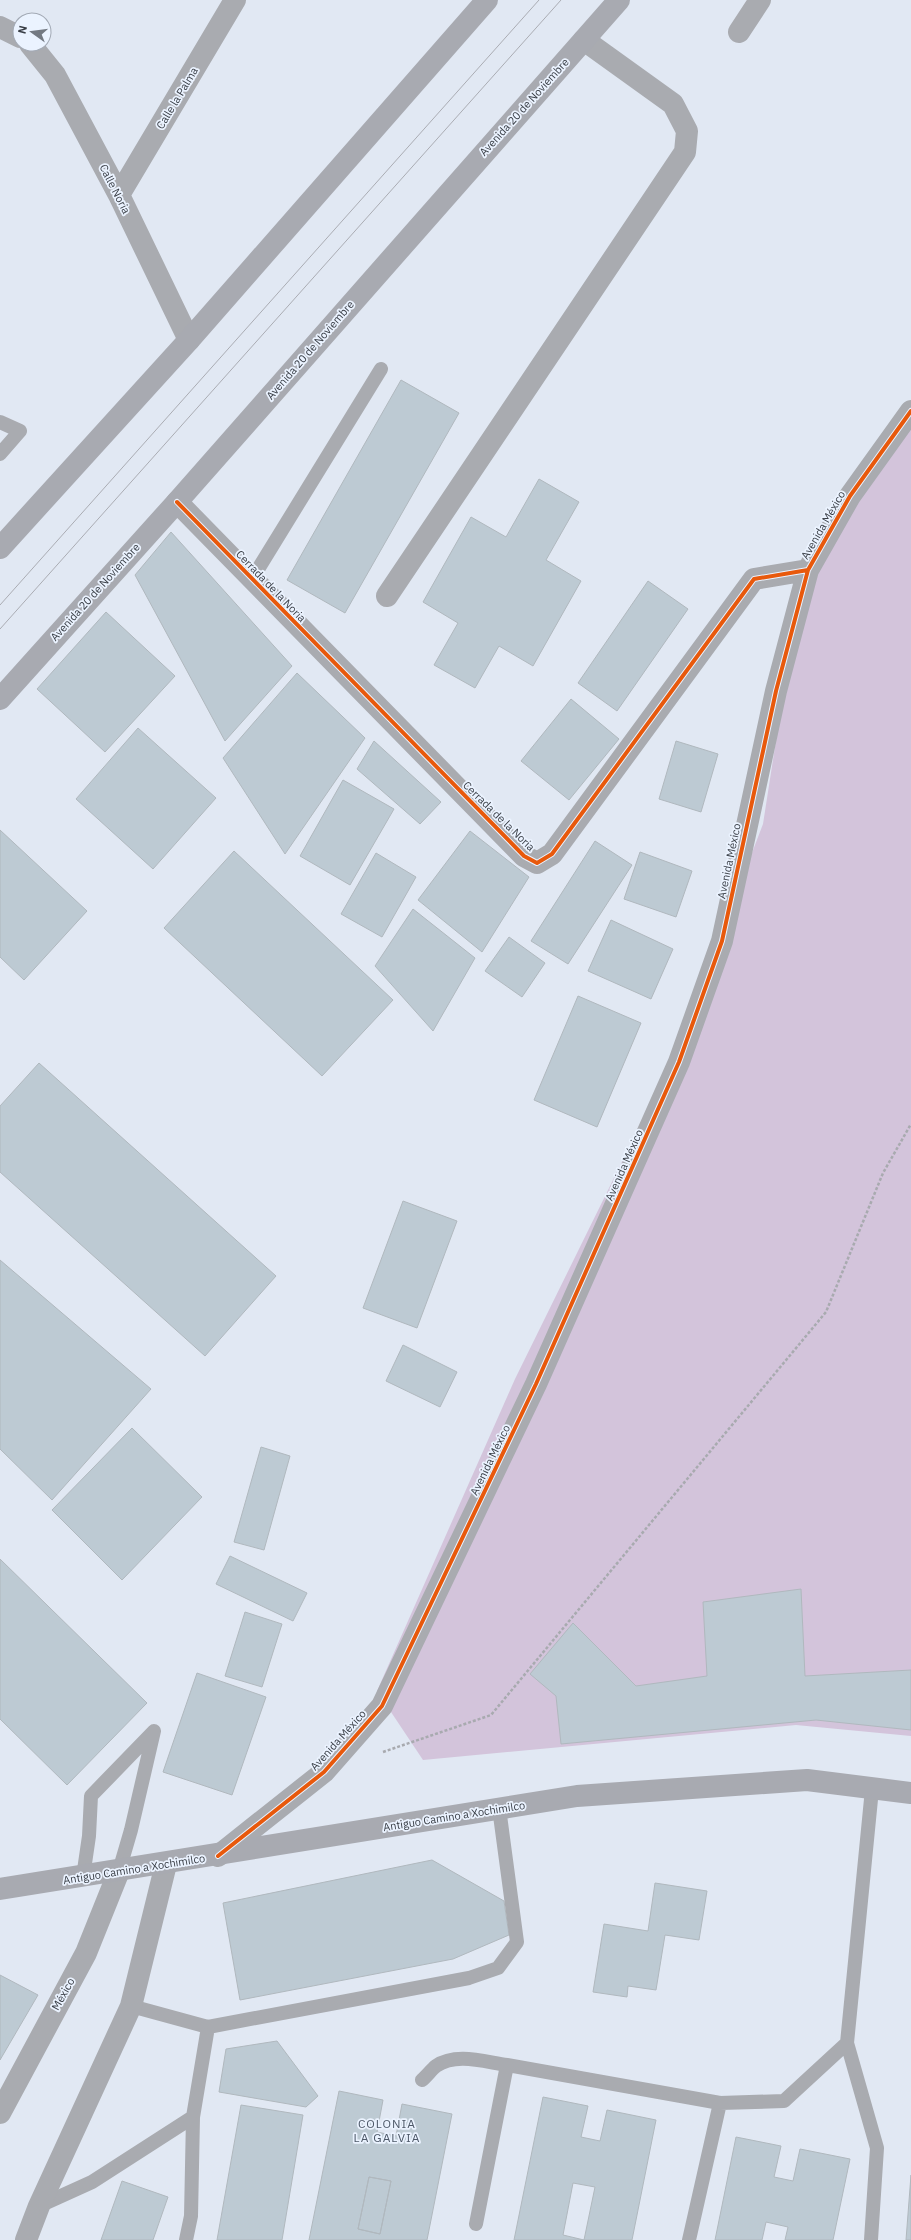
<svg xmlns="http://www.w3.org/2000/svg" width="911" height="2240" viewBox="0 0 911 2240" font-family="'IBM Plex Sans',sans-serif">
  <rect width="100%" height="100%" fill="#e1e8f3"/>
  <path fill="#d3c4db" d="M 911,422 L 911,1736 L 796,1725 L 423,1760 L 377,1691 L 515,1379 L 676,1052 L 763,824 L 798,599 L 845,495 Z"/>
  <path fill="#bdcad3" stroke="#b0b8be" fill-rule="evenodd" d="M 401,380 L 459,413 L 345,613 L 287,580 Z
    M 539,479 L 579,502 L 546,560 L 581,581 L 533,666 L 499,646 L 475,688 L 434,665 L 458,623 L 423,602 L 471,517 L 506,537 Z
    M 171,532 L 292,666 L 225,741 L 135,575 Z
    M 648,581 L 688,609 L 617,711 L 578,683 Z
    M 106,612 L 175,676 L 105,752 L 37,689 Z
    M 297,673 L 365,738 L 285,854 L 223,758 Z
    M 571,699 L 619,739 L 569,800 L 521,761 Z
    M 138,728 L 216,798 L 153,869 L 76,799 Z
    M 374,741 L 441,802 L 420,824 L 357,769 Z
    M 676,741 L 718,754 L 701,812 L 659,799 Z
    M 343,780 L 394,809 L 350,885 L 300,856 Z
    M 0,830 L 87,911 L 24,980 L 0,957 Z
    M 470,831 L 529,877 L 482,952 L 418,900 Z
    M 595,841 L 632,865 L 568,964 L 531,941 Z
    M 234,851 L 393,1000 L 322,1076 L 164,928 Z
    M 640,852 L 692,871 L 676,917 L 624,899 Z
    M 376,853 L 416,877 L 382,937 L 341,914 Z
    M 413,909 L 475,958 L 433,1031 L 375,966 Z
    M 611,920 L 673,949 L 651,999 L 588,971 Z
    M 509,937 L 545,963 L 522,997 L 485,971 Z
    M 578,996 L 641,1023 L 597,1127 L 534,1100 Z
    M 39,1063 L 276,1276 L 205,1356 L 0,1172 L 0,1106 Z
    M 403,1201 L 457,1221 L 417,1328 L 363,1308 Z
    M 0,1260 L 151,1389 L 52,1500 L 0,1449 Z
    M 403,1345 L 457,1372 L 440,1407 L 386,1381 Z
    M 132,1428 L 202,1497 L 122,1580 L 52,1510 Z
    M 261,1447 L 290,1456 L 264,1550 L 234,1542 Z
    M 230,1556 L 307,1593 L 293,1621 L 216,1584 Z
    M 0,1559 L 147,1703 L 67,1785 L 0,1719 Z
    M 801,1589 L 805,1676 L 911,1670 L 911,1730 L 816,1720 L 561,1744 L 556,1696 L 530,1674 L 573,1623 L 636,1686 L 707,1676 L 703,1602 Z
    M 245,1612 L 282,1624 L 262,1687 L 225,1676 Z
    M 197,1673 L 266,1697 L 232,1795 L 163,1772 Z
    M 432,1860 L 504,1901 L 509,1935 L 453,1959 L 240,2000 L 223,1903 Z
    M 655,1883 L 707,1891 L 699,1940 L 665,1935 L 656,1990 L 628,1986 L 627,1997 L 593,1992 L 604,1924 L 648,1931 Z
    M 0,1975 L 38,1995 L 0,2060 Z
    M 277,2041 L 318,2096 L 306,2107 L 219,2092 L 226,2049 Z
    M 339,2091 L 383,2100 L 377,2132 L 396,2136 L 402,2104 L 452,2114 L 427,2240 L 309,2240 ZM 369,2177 L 391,2181 L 380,2234 L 358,2229 Z
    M 543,2097 L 588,2106 L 581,2137 L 600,2141 L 607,2110 L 656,2120 L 632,2240 L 514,2240 ZM 573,2183 L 595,2187 L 584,2240 L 563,2235 Z
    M 241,2105 L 303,2115 L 282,2240 L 217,2240 Z
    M 736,2137 L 781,2146 L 774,2177 L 793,2181 L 800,2149 L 850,2159 L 833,2240 L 785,2240 L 788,2227 L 766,2222 L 762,2240 L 715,2240 Z
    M 911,2175 L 911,2240 L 906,2240 Z
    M 369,2177 L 391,2181 L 380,2234 L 358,2229 Z
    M 122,2181 L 168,2197 L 153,2240 L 101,2240 Z"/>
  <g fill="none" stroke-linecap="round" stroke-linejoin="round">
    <path stroke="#a8aaaf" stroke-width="2.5" stroke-dasharray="3 2" stroke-linecap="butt" d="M 383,1752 L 491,1715 L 826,1312 L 883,1173 L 911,1124"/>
    <path stroke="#a9abb0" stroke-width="14" d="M 0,422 L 20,431 L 0,454
      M 252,579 L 381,369
      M 83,1877 L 89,1836 L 91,1796 L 154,1731 L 131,1830 L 119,1871
      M 131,2006 L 208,2027 L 193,2117 L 191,2216 L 186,2240
      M 208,2027 L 469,1978 L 498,1968 L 517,1942 L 499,1808
      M 847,2043 L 877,2148 L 871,2240
      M 422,2080 C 427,2076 431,2070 436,2066 C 456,2052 485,2062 507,2065
      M 39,2206 L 92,2182 L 193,2117
      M 476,2224 L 507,2065 L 720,2103 L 784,2101 L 847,2043 L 872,1789
      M 689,2240 L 720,2103"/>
    <path stroke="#a9abb0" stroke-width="22" d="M 0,27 L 20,37
      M 739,32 L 760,0
      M 30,44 L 55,75 L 119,195 L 189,340
      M 119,195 L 235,0
      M 177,502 L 524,856 L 537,863 L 552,854 L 754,579 L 808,570
      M 387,596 L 685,152 L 687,131 L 673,104 L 584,40
      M 218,1856 L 324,1772 L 382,1706 L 536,1384 L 679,1062 L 722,941 L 776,691 L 808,570 L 850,496 L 911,411
      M 0,2113 L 86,1953 L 119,1871
      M 26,2240 L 39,2206 L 131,2006 L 166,1864"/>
    <path stroke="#a8aab1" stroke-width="22" d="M 0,548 L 189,340 L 487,0
      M 0,699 L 177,502 L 619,0
      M 0,1889 L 577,1796 L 807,1780 L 911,1793"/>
    <path stroke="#aaacb3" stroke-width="1" d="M 0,605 L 539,0
      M 0,629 L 561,0"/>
    <defs>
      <path id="cycleway" d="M 177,502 L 524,856 L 537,863 L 552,854 L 754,579 L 808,570
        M 218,1856 L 324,1772 L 382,1706 L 536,1384 L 679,1062 L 722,941 L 776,691 L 808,570 L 850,496 L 911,411"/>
    </defs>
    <use href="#cycleway" stroke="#ebf3ff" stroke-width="6"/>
    <use href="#cycleway" stroke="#e8590c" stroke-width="4"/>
  </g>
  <g text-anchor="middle" stroke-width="3.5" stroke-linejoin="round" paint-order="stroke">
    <g font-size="11" fill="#383d45" stroke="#ebf3ff">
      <text transform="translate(177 98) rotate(-59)" y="4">Calle la Palma</text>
      <text transform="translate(524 107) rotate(-48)" y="4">Avenida 20 de Noviembre</text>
      <text transform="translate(115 189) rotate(63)" y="4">Calle Noria</text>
      <text transform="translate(310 350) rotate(-49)" y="4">Avenida 20 de Noviembre</text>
      <text transform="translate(823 525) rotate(-60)" y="4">Avenida México</text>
      <text transform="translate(271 586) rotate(46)" y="4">Cerrada de la Noria</text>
      <text transform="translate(95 592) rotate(-48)" y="4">Avenida 20 de Noviembre</text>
      <text transform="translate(499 816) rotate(44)" y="4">Cerrada de la Noria</text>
      <text transform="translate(729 861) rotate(-78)" y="4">Avenida México</text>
      <text transform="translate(624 1165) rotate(-66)" y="4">Avenida México</text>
      <text transform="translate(490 1460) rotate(-64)" y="4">Avenida México</text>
      <text transform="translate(338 1740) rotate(-48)" y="4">Avenida México</text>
      <text transform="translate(454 1816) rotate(-9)" y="4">Antiguo Camino a Xochimilco</text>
      <text transform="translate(134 1869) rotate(-9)" y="4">Antiguo Camino a Xochimilco</text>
      <text transform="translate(63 1994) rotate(-61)" y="4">México</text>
    </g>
    <g font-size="12" letter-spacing="1" fill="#4d5868" stroke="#ebf3ff">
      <text x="387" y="2128">COLONIA<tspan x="387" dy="14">LA GALVIA</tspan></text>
    </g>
  </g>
  <g transform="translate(32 32) rotate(284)"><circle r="19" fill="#ebf3ff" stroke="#a3aab5"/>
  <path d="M0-3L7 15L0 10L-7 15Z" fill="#737982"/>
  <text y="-6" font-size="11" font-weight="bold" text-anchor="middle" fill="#383d45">N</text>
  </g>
</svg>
